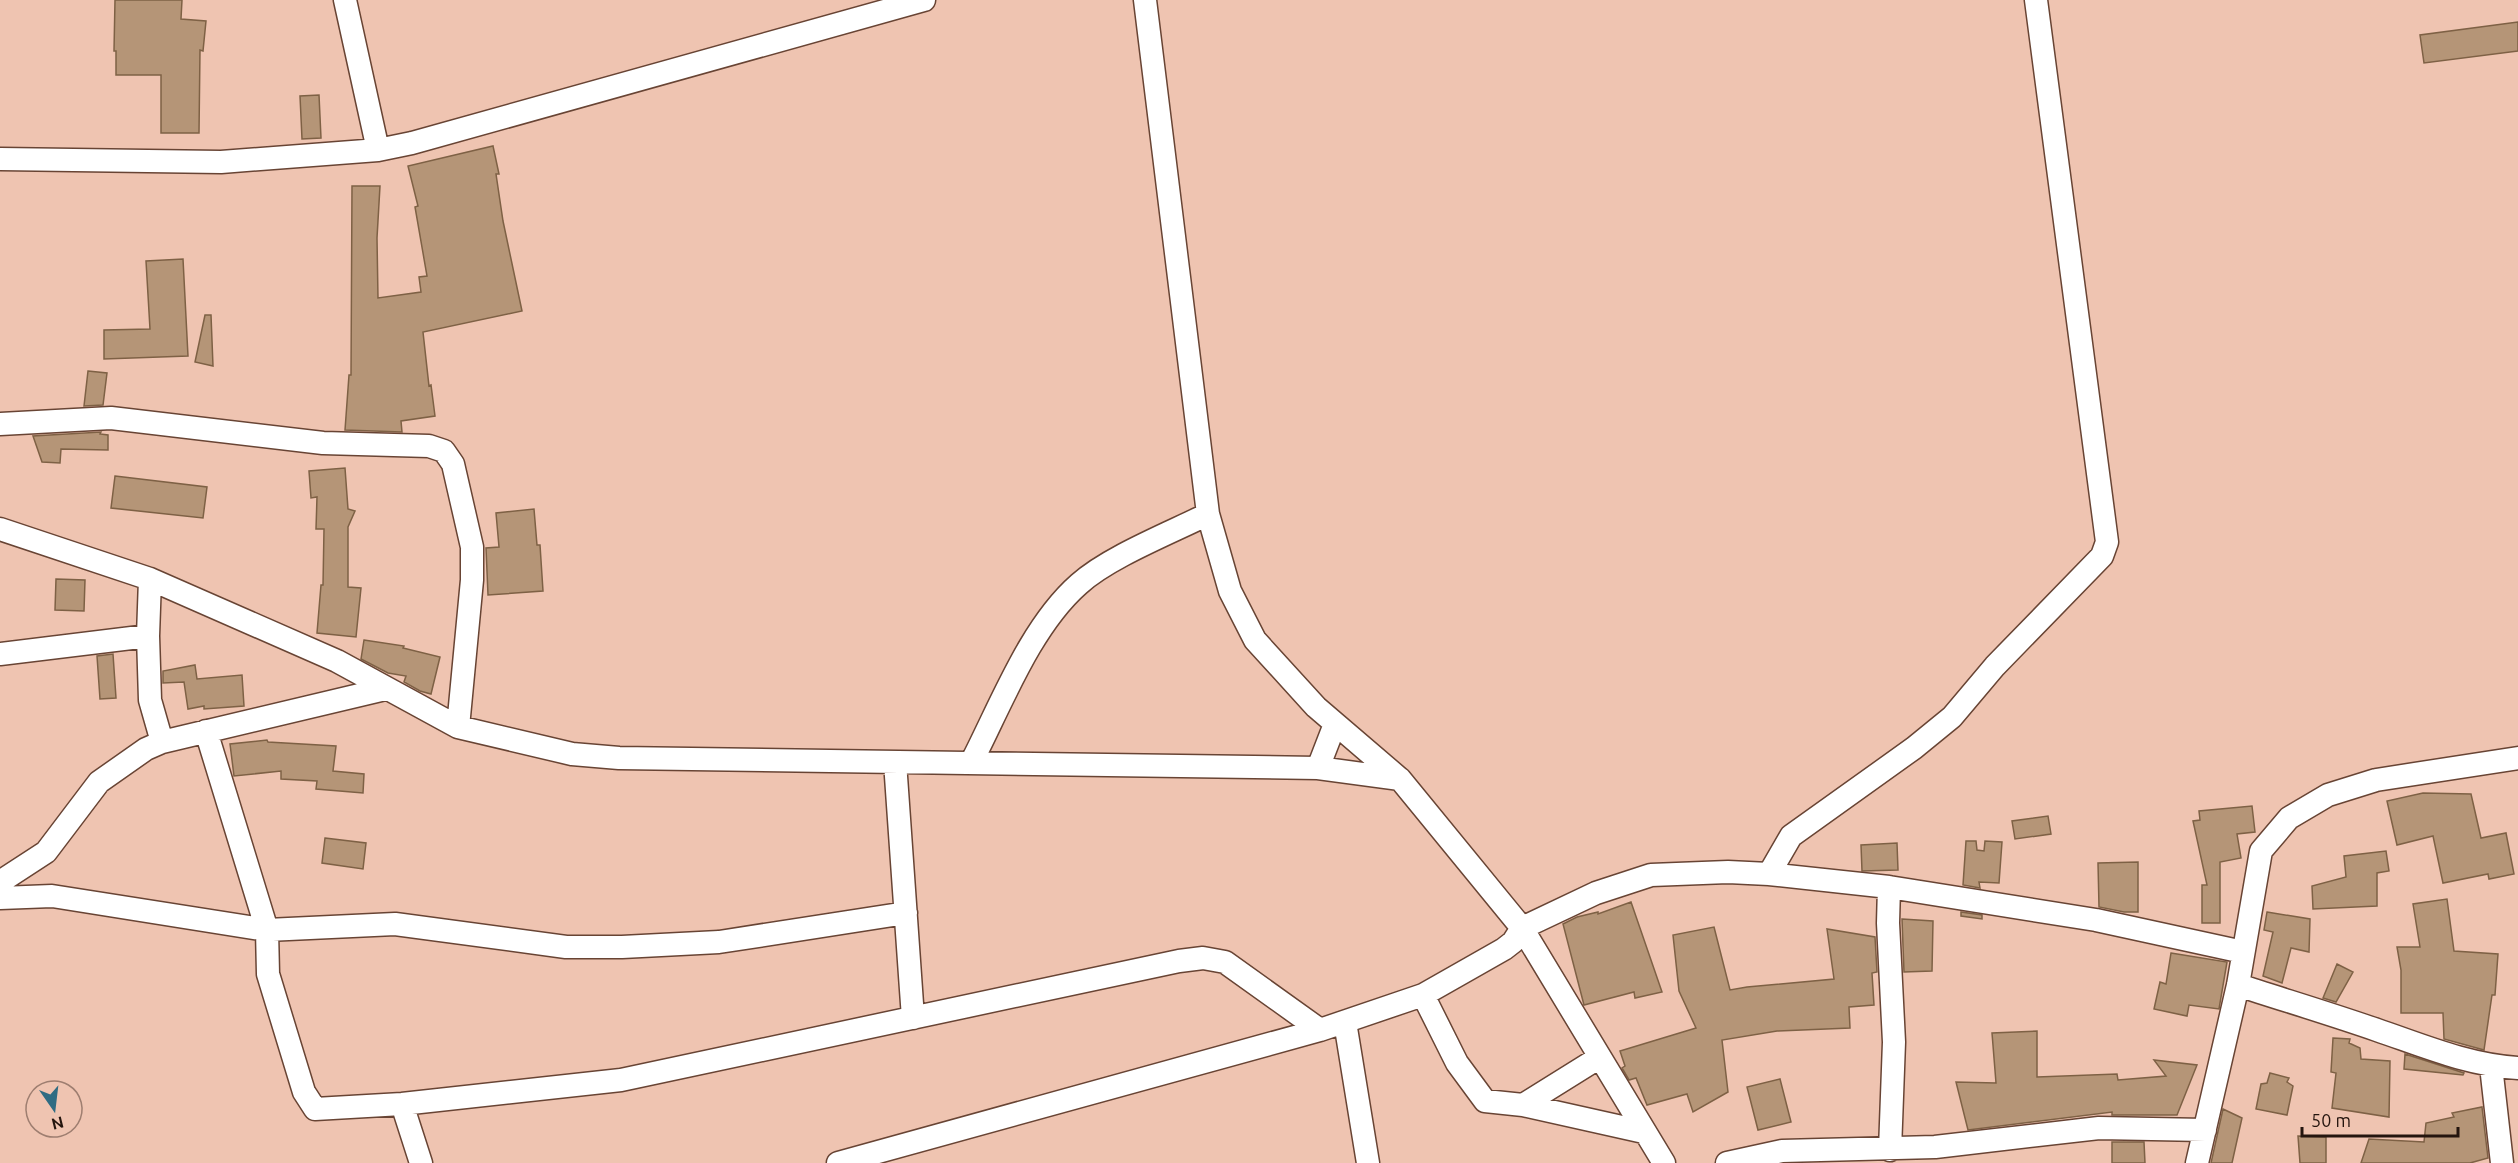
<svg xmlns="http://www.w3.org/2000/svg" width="2518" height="1163" viewBox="0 0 2518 1163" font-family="Ubuntu,sans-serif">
  <rect width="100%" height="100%" fill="#efc4b1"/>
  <path fill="#b59577" stroke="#7e6145" stroke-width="1.5" d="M 115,0 L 182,0 L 181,19 L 206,21 L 203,51 L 200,50 L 199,133 L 161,133 L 161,75 L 116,75 L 116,51 L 114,51 Z
    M 2518,22 L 2518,51 L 2424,63 L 2420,35 Z
    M 319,95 L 321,138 L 302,139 L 300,96 Z
    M 493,146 L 499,174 L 496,174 L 503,221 L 522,311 L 423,332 L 429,386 L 431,385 L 435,416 L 401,421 L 402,432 L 345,430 L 349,375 L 351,375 L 352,186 L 380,186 L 377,238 L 378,298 L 421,292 L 419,277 L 427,276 L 415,207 L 418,206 L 408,166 Z
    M 183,259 L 188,356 L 104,359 L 104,330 L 150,329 L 146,261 Z
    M 205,315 L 211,315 L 213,366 L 195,362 Z
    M 88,371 L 107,373 L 103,405 L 84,406 Z
    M 101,432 L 100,434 L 108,435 L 108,450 L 61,449 L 60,463 L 42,462 L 33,436 Z
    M 345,468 L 348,509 L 355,511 L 348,527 L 348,587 L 361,588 L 356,637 L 317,633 L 321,585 L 323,585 L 324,529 L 316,529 L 317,497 L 311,498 L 309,471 Z
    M 115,476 L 207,487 L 203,518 L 111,508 Z
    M 534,509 L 537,545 L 540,545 L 543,591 L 488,595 L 486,548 L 499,547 L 496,513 Z
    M 56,579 L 85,580 L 84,611 L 55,610 Z
    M 364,640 L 404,646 L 403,648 L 440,657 L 431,694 L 420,691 L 404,682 L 406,676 L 388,673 L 361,659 Z
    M 113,654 L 116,698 L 100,699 L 97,656 Z
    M 195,665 L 197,679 L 242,675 L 244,706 L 204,709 L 204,706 L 188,709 L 184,682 L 163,683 L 163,671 Z
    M 267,740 L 268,742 L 336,746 L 333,771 L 364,774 L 363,793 L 316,789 L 317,781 L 281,779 L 281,771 L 234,776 L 230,744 Z
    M 2423,793 L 2471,794 L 2481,838 L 2506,833 L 2514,874 L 2489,879 L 2488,874 L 2443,883 L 2433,836 L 2397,845 L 2387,801 Z
    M 2252,806 L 2255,832 L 2237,834 L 2241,858 L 2220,862 L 2220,923 L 2202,923 L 2202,885 L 2207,885 L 2193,821 L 2200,820 L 2199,811 Z
    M 2048,816 L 2051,834 L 2015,839 L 2012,821 Z
    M 325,838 L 366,843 L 363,869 L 322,863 Z
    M 1966,841 L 1976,841 L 1977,850 L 1984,851 L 1985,841 L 2002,842 L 1999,883 L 1979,882 L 1980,888 L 1963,885 Z
    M 1897,843 L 1898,870 L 1862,871 L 1861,845 Z
    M 2386,851 L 2389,871 L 2377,873 L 2377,906 L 2313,909 L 2312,886 L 2346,877 L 2344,856 Z
    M 2138,862 L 2138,912 L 2124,912 L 2099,907 L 2098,863 Z
    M 2447,899 L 2454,951 L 2498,954 L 2495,995 L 2492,995 L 2484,1050 L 2444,1039 L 2443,1013 L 2401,1013 L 2401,970 L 2397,947 L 2420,947 L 2413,904 Z
    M 1631,902 L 1662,992 L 1635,998 L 1634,992 L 1584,1005 L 1563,924 L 1577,917 L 1598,912 L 1598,914 Z
    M 1961,912 L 1982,915 L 1982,919 L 1961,916 Z
    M 2267,912 L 2310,919 L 2309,952 L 2291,948 L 2282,983 L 2263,976 L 2273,932 L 2264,930 Z
    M 1902,919 L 1933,921 L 1932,971 L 1904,972 Z
    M 1714,927 L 1730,990 L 1747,987 L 1834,979 L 1827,929 L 1875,937 L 1877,972 L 1872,973 L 1874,1005 L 1849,1007 L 1850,1028 L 1777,1031 L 1722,1040 L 1728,1092 L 1693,1112 L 1687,1094 L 1647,1105 L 1636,1078 L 1629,1080 L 1622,1068 L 1625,1066 L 1620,1051 L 1696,1028 L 1679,991 L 1673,935 Z
    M 2171,953 L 2227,962 L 2219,1009 L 2189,1005 L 2187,1016 L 2154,1009 L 2160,982 L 2166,984 Z
    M 2337,964 L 2353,972 L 2336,1002 L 2323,998 Z
    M 2037,1031 L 2037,1077 L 2117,1074 L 2118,1080 L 2166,1076 L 2154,1060 L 2197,1065 L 2177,1115 L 2112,1115 L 2112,1112 L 1968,1130 L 1956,1082 L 1996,1083 L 1992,1033 Z
    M 2333,1038 L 2350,1039 L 2349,1043 L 2360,1048 L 2361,1059 L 2390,1061 L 2389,1117 L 2332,1108 L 2336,1073 L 2331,1072 Z
    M 2405,1054 L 2464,1073 L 2463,1075 L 2404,1069 Z
    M 2270,1073 L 2289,1078 L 2287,1082 L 2293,1086 L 2287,1115 L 2256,1109 L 2261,1084 L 2267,1083 Z
    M 1780,1079 L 1791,1122 L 1758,1130 L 1747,1087 Z
    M 2482,1107 L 2488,1158 L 2470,1163 L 2361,1163 L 2369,1139 L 2424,1142 L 2426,1123 L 2454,1117 L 2452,1113 Z
    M 2223,1109 L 2242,1118 L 2232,1163 L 2211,1163 Z
    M 2298,1136 L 2326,1137 L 2326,1163 L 2300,1163 Z
    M 2112,1142 L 2144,1142 L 2145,1163 L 2112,1163 Z"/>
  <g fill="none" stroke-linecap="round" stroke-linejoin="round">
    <defs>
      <path id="street" d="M 345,0 L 378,150
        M 1145,0 L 1208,514 L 1230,591 L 1255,640 L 1316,707 L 1400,779 L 1522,928 L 1664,1163
        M 0,159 L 221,162 L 378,150 L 412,143 L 924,0
        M 0,424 L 111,418 L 323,443 L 429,446 L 444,451 L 453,464 L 472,547 L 472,580 L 458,727
        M 0,529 L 150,579 L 337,661 L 458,727 L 572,754 L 619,758 L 1318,768 L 1400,779
        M 150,579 L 148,636 L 150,700 L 162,742
        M 0,654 L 148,636
        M 206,731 L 267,930 L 268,974 L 304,1092 L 315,1109 L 402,1104 L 621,1080 L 1179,961 L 1203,958 L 1225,962 L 1320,1030
        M 895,762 L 913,1018
        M 971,763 C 1001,705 1030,627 1079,584 C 1109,557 1170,533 1208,514
        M 1318,768 L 1335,724
        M 1769,874 L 1791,836 L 1914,748 L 1952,717 L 1995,666 L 2102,556 L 2107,542 L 2036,0
        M 0,882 L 46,852 L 99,782 L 146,749 L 162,742 L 385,689
        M 1889,887 L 1888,923 L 1894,1042 L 1890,1150
        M 0,898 L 52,896 L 267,930 L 395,924 L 566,947 L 622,947 L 719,942 L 906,913
        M 2238,985 C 2284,1000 2331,1014 2377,1030 C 2424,1046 2468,1065 2518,1068
        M 1423,995 L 1457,1063 L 1485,1101 L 1523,1105 L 1644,1132
        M 1345,1022 L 1368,1163
        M 2491,1066 L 2502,1163
        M 402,1104 L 421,1163
        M 1523,1105 L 1600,1057
        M 838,1163 L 1320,1030 L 1423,995 L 1504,949 L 1513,942 L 1522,928 L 1596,893 L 1651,875 L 1728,872 L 1769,874 L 1889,887 L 2096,920 L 2243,952
        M 1727,1163 L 1782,1151 L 1935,1147 L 2099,1128 L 2205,1130
        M 2197,1163 L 2238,985 L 2261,851 L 2289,818 L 2328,795 L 2376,780 L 2518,758"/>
    </defs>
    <use href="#street" stroke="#684434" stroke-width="25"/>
    <use href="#street" stroke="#fff" stroke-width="22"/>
  </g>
  <g transform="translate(54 1109) rotate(166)"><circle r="28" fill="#efc4b1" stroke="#9e7e70" stroke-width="1.5"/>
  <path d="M0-4.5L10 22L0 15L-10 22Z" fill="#2f6c83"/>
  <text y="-9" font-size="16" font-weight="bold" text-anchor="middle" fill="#24150e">N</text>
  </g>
  <path d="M2302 1127v9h156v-9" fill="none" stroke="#24150e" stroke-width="3"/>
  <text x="2311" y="1127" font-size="18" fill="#24150e" stroke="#efc4b1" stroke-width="4.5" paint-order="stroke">50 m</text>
</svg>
